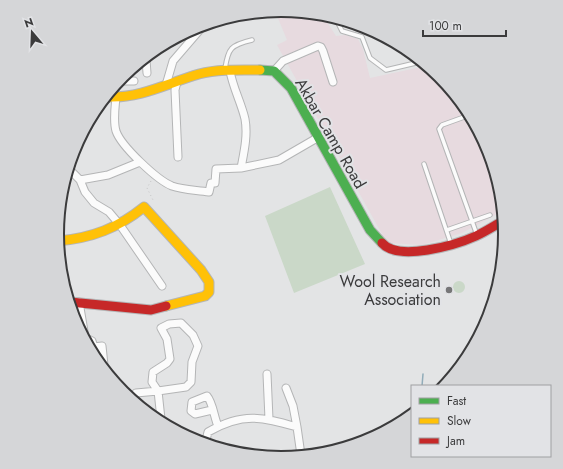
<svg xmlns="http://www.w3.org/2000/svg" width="563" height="469" viewBox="0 0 563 469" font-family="Jost,sans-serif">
  <rect width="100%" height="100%" fill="#e3e4e5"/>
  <path fill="#e7dadf" d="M 282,10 L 325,19 L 336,36 L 345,35 L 358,39 L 363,49 L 370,78 L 426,66 L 440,76 L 489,149 L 501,212 L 462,233 L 422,245 L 387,243 L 277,45 L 287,40 L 275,11 Z"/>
  <path fill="#cad8c8" d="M 330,187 L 365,264 L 294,293 L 265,216 Z
    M453 287a6 6 0 1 1 12 0a6 6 0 1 1-12 0Z"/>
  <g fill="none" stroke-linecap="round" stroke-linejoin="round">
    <path stroke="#91acb9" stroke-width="1.5" d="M 422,386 L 423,374"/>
    <defs>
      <path id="lane" d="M 337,21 L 342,31 L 362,37 L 370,58 L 386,70 L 420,62
        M 225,69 C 228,48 231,45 252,40
        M 467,116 L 442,125 L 439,129 L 477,235
        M 424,164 L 451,244
        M 500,210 L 501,210
        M 447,230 L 490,215"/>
      <path id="street" d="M 146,60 L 147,73
        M 230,71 C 233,88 241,102 245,119 C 248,135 244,152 241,168 L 279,160 L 317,138
        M 274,71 L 283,61 L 318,46 L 321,47 L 323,51 L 333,82
        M 119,81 L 134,81
        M 177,82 L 175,90 L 178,157
        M 166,85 L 173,61 L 204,25
        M 116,97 C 115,108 113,121 116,131 C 121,146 157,180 172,186 C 183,190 197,190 209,192 L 211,183 L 215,183 L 216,169 L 241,168
        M 70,170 L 80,180 L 85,192 L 94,203 L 109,212 L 120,225 L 162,286
        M 80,180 L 108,175 L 140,162
        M 79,302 L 85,337
        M 86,338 L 92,341 L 94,347 L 102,346 L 104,365
        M 267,374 L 269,419
        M 286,388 L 293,406 L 297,427
        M 158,391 L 152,382 L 153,372 L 167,363 L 170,359 L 167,339 L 161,328 L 169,324 L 181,323 L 193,335 L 198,346 L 192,362 L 191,382 L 186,387 L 158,391 L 161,419
        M 136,393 L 158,391
        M 212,410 L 195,414 L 191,411 L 192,402 L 207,396 C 213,403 214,417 218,426
        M 205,444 L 208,432 C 243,412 261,417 297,427 L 301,455"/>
      <path id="fast" d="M 260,70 L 274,71 L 291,88 L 370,230 L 382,243"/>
      <path id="slow" d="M 109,97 C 141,98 168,83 199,74 C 219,69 240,70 260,70
        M 58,241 C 92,238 118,228 144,207 L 201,270 L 209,282 L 209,292 L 205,296 L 166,306"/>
      <path id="jam" d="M 382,243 C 398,262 456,245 476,236 C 485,232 494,226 503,221
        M 70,302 L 151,310 L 166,306"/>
    </defs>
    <use href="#lane" stroke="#b4b5b6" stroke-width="5.5"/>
    <use href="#street" stroke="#b4b5b6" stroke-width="9"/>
    <use href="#fast" stroke="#b4b5b6" stroke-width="11"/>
    <use href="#slow" stroke="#b4b5b6" stroke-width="11"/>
    <use href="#jam" stroke="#b4b5b6" stroke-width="11"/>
    <path stroke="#c5c5c5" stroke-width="1" stroke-dasharray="1 3" stroke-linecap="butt" d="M 151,181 L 147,188 L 153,200"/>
    <use href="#lane" stroke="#fbfbfb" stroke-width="3.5"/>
    <use href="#street" stroke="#fbfbfb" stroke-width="7"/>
    <use href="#fast" stroke="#4caf50" stroke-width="9"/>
    <use href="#slow" stroke="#ffc107" stroke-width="9"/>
    <use href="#jam" stroke="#c62828" stroke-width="9"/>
  </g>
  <circle fill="#767677" stroke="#e2e3e6" stroke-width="1.5" cx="449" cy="290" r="4"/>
  <g text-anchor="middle" stroke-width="4" stroke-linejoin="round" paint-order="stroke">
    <g font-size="16" fill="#3b3b3c" stroke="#e2e3e6">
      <text transform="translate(331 133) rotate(60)" y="6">Akbar Camp Road</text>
    </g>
    <g font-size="16" fill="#3b3b3c" stroke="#e2e3e6" text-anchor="end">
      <text x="441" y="287">Wool Research<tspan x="441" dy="18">Association</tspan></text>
    </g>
  </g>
  <path d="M0 0H563V469H0ZM64 234a217 217 0 1 1 434 0a217 217 0 1 1-434 0Z" fill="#d5d6d8" fill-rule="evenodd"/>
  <path fill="none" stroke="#3b3b3c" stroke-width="2" d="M64 234a217 217 0 1 1 434 0a217 217 0 1 1-434 0Z"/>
  <rect x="411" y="385" width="140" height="72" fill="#e2e3e6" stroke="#9fa0a2"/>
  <rect x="419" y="398" width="20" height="6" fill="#4caf50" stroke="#9fa0a2"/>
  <text x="447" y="405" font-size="12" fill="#3b3b3c">Fast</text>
  <rect x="419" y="418" width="20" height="6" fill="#ffc107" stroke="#9fa0a2"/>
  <text x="447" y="425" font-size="12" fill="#3b3b3c">Slow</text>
  <rect x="419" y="438" width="20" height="6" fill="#c62828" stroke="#9fa0a2"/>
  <text x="447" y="445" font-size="12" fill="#3b3b3c">Jam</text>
  <g transform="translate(32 32) rotate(341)" stroke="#e2e3e6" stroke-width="3" paint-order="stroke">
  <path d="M0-3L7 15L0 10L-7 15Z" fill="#3b3b3c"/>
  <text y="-6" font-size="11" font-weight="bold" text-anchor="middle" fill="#3b3b3c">N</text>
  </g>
  <path d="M423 30v6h83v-6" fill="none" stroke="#3b3b3c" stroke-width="2"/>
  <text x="429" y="30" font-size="12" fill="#3b3b3c" stroke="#e2e3e6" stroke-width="3" paint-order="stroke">100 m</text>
</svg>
